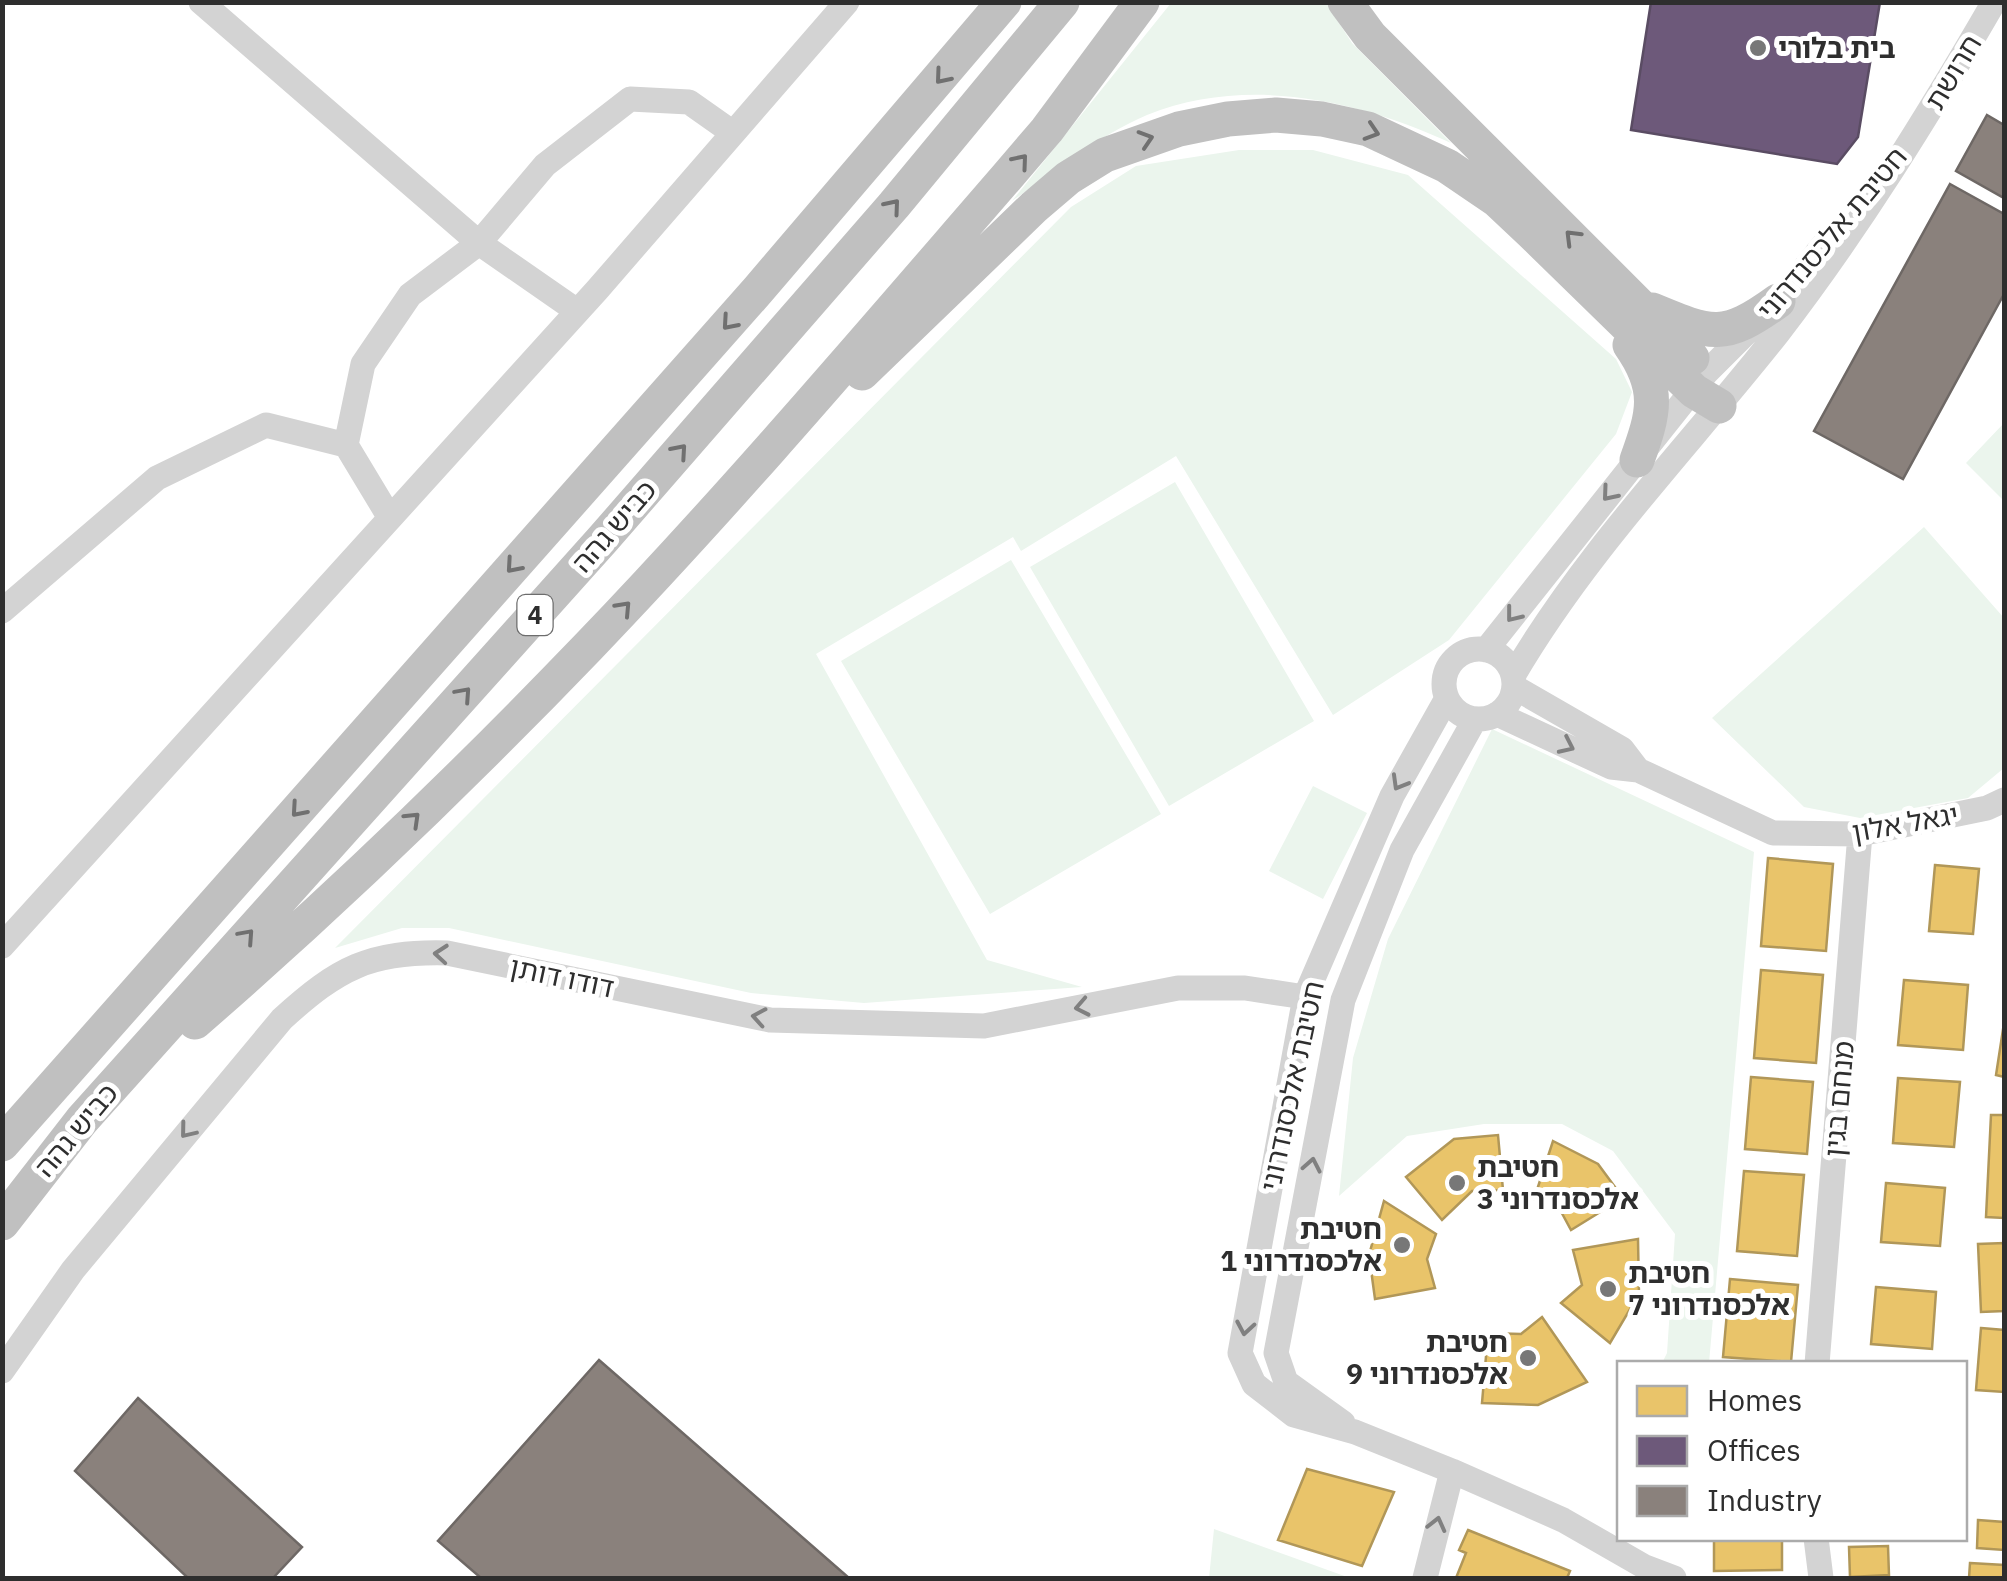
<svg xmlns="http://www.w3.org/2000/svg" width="2007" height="1581" viewBox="0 0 2007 1581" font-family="'IBM Plex Sans','Noto Sans Hebrew',sans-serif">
  <rect width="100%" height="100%" fill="#fff"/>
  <path fill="#ebf5ed" d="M 1171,3 L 1326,3 L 1352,43 L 1451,143 C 1358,100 1247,75 1147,115 C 1098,136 1055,171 1012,201 Z
    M 1239,150 L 1313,150 L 1408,175 L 1616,359 L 1632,392 L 1616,434 L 1449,640 L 1333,715 L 1176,456 L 1021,551 L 1013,537 L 816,654 L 987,960 L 1082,987 L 864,1003 L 751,993 L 449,928 L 402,928 L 335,948 L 1071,207 L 1136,166 Z
    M 2004,423 L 2004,501 L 1966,463 Z
    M 1175,482 L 1314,721 L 1169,806 L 1030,567 Z
    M 1924,527 L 2004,618 L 2004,768 L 1968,798 L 1860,818 L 1804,807 L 1712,718 Z
    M 1011,560 L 1161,814 L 990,914 L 841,661 Z
    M 1492,729 L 1754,852 L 1709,1363 L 1662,1363 L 1667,1353 L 1675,1234 L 1613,1151 L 1562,1124 L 1484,1124 L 1407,1136 L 1339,1196 L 1353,1058 L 1388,939 Z
    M 1313,786 L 1367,813 L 1323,899 L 1269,871 Z
    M 1214,1529 L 1350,1578 L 1209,1578 Z"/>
  <path fill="#e9c46a" stroke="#b19758" stroke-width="2.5" d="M 1768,858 L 1833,864 L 1826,951 L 1761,946 Z
    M 1935,865 L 1979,869 L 1973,934 L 1929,931 Z
    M 1761,970 L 1823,975 L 1816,1063 L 1754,1058 Z
    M 1904,980 L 1968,985 L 1963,1050 L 1898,1045 Z
    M 2004,1023 L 2004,1077 L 1996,1075 Z
    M 1751,1077 L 1813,1082 L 1807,1154 L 1745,1149 Z
    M 1898,1078 L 1960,1082 L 1954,1147 L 1893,1143 Z
    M 1991,1115 L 2004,1115 L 2004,1218 L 1986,1217 Z
    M 1498,1135 L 1503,1190 L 1472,1191 L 1442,1220 L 1406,1177 L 1454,1139 Z
    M 1553,1141 L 1598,1164 L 1623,1198 L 1571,1230 L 1558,1206 L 1534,1199 Z
    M 1744,1171 L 1804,1175 L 1797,1256 L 1737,1251 Z
    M 1886,1183 L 1945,1188 L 1940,1246 L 1881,1242 Z
    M 1384,1201 L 1436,1234 L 1427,1259 L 1435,1288 L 1375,1299 L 1369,1255 Z
    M 1638,1239 L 1639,1294 L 1610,1343 L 1561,1303 L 1582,1285 L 1573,1250 Z
    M 2004,1243 L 2004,1311 L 1981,1312 L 1978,1244 Z
    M 1730,1279 L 1798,1285 L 1791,1362 L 1723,1357 Z
    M 1876,1287 L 1936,1292 L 1932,1349 L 1871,1344 Z
    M 1542,1317 L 1587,1382 L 1538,1405 L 1482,1403 L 1488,1333 L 1521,1334 Z
    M 1981,1328 L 2004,1330 L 2004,1392 L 1976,1390 Z
    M 1307,1469 L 1394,1492 L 1362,1566 L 1278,1540 Z
    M 1978,1520 L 2004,1522 L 2004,1550 L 1977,1548 Z
    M 1468,1530 L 1570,1571 L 1567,1578 L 1456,1578 L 1466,1553 L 1459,1550 Z
    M 1714,1538 L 1782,1538 L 1782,1570 L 1714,1571 Z
    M 1888,1546 L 1889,1575 L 1850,1577 L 1849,1547 Z
    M 1970,1563 L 2004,1565 L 2004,1578 L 1969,1578 Z"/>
  <path fill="#6d597a" stroke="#5a4c63" stroke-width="2.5" d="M 1651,2 L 1880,2 L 1858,137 L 1837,164 L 1631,130 Z"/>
  <path fill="#8a817c" stroke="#6e6865" stroke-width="2.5" d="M 1987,115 L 2004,125 L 2004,198 L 1956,171 Z
    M 1950,184 L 2004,214 L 2004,294 L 1903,479 L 1814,431 Z
    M 599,1360 L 849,1578 L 481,1578 L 438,1541 Z
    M 138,1398 L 302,1547 L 273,1578 L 188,1578 L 75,1471 Z"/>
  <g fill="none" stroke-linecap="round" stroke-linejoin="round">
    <path stroke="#d3d3d3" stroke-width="25" d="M 201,2 L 479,243 L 545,165 L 630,99 L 689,102 L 733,133
      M 346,445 L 363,364 L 410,295 L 479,243 L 577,311
      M 2,611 L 157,478 L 266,425 L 346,445 L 390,518
      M1444 684a35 35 0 1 1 70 0a35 35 0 1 1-70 0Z
      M 1486,650 L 1706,373 L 1778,301 L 1830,237
      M 1513,676 C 1586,551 1689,446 1778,333 C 1858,229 1928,116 1994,2
      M 1514,687 L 1622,749 L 1638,770
      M 1447,698 L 1392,796 L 1305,997 L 1240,1353 L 1254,1384 L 1294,1415 L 1355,1432 L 1452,1471 L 1563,1520 L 1645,1567 L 1674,1578
      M 1497,714 L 1611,767 L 1638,770 L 1773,833 L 1860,834 L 1987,808 L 2004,800
      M 2,946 L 597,290 L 847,2
      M 1817,1364 L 1860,834
      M 2,1371 L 73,1270 L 282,1019 C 338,968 370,951 447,953 L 770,1020 L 984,1026 L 1178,988 L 1245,988 L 1305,997
      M 1343,1423 L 1286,1382 L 1276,1353 L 1343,1000 L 1402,850 L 1475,719
      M 1816,1538 L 1821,1578
      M 1425,1578 L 1452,1471"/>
    <path stroke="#c0c0c0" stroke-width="35" d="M 1345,2 L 1370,36 L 1692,358
      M 1652,310 C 1712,335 1724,340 1778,301
      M 1630,345 C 1661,389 1654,413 1637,460
      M 862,373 L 1034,207 L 1068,178 L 1105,155 L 1179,129 L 1228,119 L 1276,115 L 1322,119 L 1368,129 L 1447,166 L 1497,200 L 1531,232 L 1694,391 L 1719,406
      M 195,1022 C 331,904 463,777 588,647 C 733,496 869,336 1006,178 L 1047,130 L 1142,2
      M 2,1144 L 758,290 L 1004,2
      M 2,1223 L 82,1120 L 603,539 L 894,205 L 1062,2"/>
  </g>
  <defs><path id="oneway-chevron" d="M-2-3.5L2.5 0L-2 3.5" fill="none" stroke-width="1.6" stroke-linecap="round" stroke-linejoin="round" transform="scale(2.5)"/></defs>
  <g stroke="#707070">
    <use href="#oneway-chevron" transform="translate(942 77) rotate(130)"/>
    <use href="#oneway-chevron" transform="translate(1372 132) rotate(18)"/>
    <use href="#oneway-chevron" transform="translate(1146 139) rotate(-18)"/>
    <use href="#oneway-chevron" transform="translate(1021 161) rotate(-50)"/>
    <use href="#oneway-chevron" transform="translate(893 206) rotate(-50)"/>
    <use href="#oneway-chevron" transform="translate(1572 237) rotate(-135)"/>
    <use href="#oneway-chevron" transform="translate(729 323) rotate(131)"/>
    <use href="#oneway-chevron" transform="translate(680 451) rotate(-49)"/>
    <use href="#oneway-chevron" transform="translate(513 566) rotate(131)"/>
    <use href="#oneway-chevron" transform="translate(624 608) rotate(-47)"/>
    <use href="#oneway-chevron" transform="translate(464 694) rotate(-48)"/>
    <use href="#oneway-chevron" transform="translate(298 810) rotate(131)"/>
    <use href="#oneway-chevron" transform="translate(413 819) rotate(-44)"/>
    <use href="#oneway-chevron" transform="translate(247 936) rotate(-48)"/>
  </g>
  <g stroke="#808080">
    <use href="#oneway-chevron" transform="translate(1609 494) rotate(130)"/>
    <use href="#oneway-chevron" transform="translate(1513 615) rotate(128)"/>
    <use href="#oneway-chevron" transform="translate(1567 746) rotate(25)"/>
    <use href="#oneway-chevron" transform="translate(1399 783) rotate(120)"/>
    <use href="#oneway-chevron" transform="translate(441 954) rotate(-175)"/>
    <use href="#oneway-chevron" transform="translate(1082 1007) rotate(169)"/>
    <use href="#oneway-chevron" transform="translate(759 1017) rotate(-170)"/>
    <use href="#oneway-chevron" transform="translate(187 1131) rotate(129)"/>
    <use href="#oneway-chevron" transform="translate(1312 1165) rotate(-79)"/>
    <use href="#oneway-chevron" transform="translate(1245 1328) rotate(100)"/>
    <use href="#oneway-chevron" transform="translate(1437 1524) rotate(-76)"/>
  </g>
  <g fill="#777" stroke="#fff" stroke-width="4">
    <circle cx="1758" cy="48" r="10"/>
    <circle cx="1457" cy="1183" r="10"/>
    <circle cx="1402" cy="1245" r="10"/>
    <circle cx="1608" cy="1289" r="10"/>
    <circle cx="1528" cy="1358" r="10"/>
  </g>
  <g text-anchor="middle" stroke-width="10" stroke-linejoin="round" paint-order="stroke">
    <rect fill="#fff" stroke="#6d6d6d" stroke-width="2.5" x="517.5" y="595" width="35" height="40" rx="8"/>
    <g font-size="25" font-weight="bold" fill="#2e2e2e">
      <text x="535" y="624">4</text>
    </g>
    <g font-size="28" font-weight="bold" fill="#2e2e2e" stroke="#fff" text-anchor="start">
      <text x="1778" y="58">בית בלורי</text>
      <text x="1477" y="1177">חטיבת<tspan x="1477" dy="32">אלכסנדרוני 3</tspan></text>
      <text x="1382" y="1239" text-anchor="end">חטיבת<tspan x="1382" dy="32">אלכסנדרוני 1</tspan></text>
      <text x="1628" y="1283">חטיבת<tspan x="1628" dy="32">אלכסנדרוני 7</tspan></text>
      <text x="1508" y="1352" text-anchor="end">חטיבת<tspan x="1508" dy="32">אלכסנדרוני 9</tspan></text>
    </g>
    <g font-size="28" fill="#2e2e2e" stroke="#fff">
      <text transform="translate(1953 72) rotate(-59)" y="10">חרושת</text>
      <text transform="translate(1832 233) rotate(-50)" y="10">חטיבת אלכסנדרוני</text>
      <text transform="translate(614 526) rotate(-49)" y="10">כביש גהה</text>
      <text transform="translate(1905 823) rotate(-10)" y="10">יגאל אלון</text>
      <text transform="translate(562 977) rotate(12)" y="10">דודו דותן</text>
      <text transform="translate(1292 1086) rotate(-78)" y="10">חטיבת אלכסנדרוני</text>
      <text transform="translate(1839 1099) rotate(-85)" y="10">מנחם בגין</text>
      <text transform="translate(76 1130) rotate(-50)" y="10">כביש גהה</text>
    </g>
  </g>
  <rect width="2007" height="1581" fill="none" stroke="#2e2e2e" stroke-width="10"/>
  <rect x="1617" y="1361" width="350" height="180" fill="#ffffff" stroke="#ababab" stroke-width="2.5"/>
  <rect x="1637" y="1386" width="50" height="30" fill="#e9c46a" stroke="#ababab" stroke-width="2.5"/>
  <text x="1707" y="1411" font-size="30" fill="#2e2e2e">Homes</text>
  <rect x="1637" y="1436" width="50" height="30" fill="#6d597a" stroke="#ababab" stroke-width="2.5"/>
  <text x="1707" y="1461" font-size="30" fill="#2e2e2e">Offices</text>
  <rect x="1637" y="1486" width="50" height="30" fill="#8a817c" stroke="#ababab" stroke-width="2.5"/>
  <text x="1707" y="1511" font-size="30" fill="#2e2e2e">Industry</text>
</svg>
